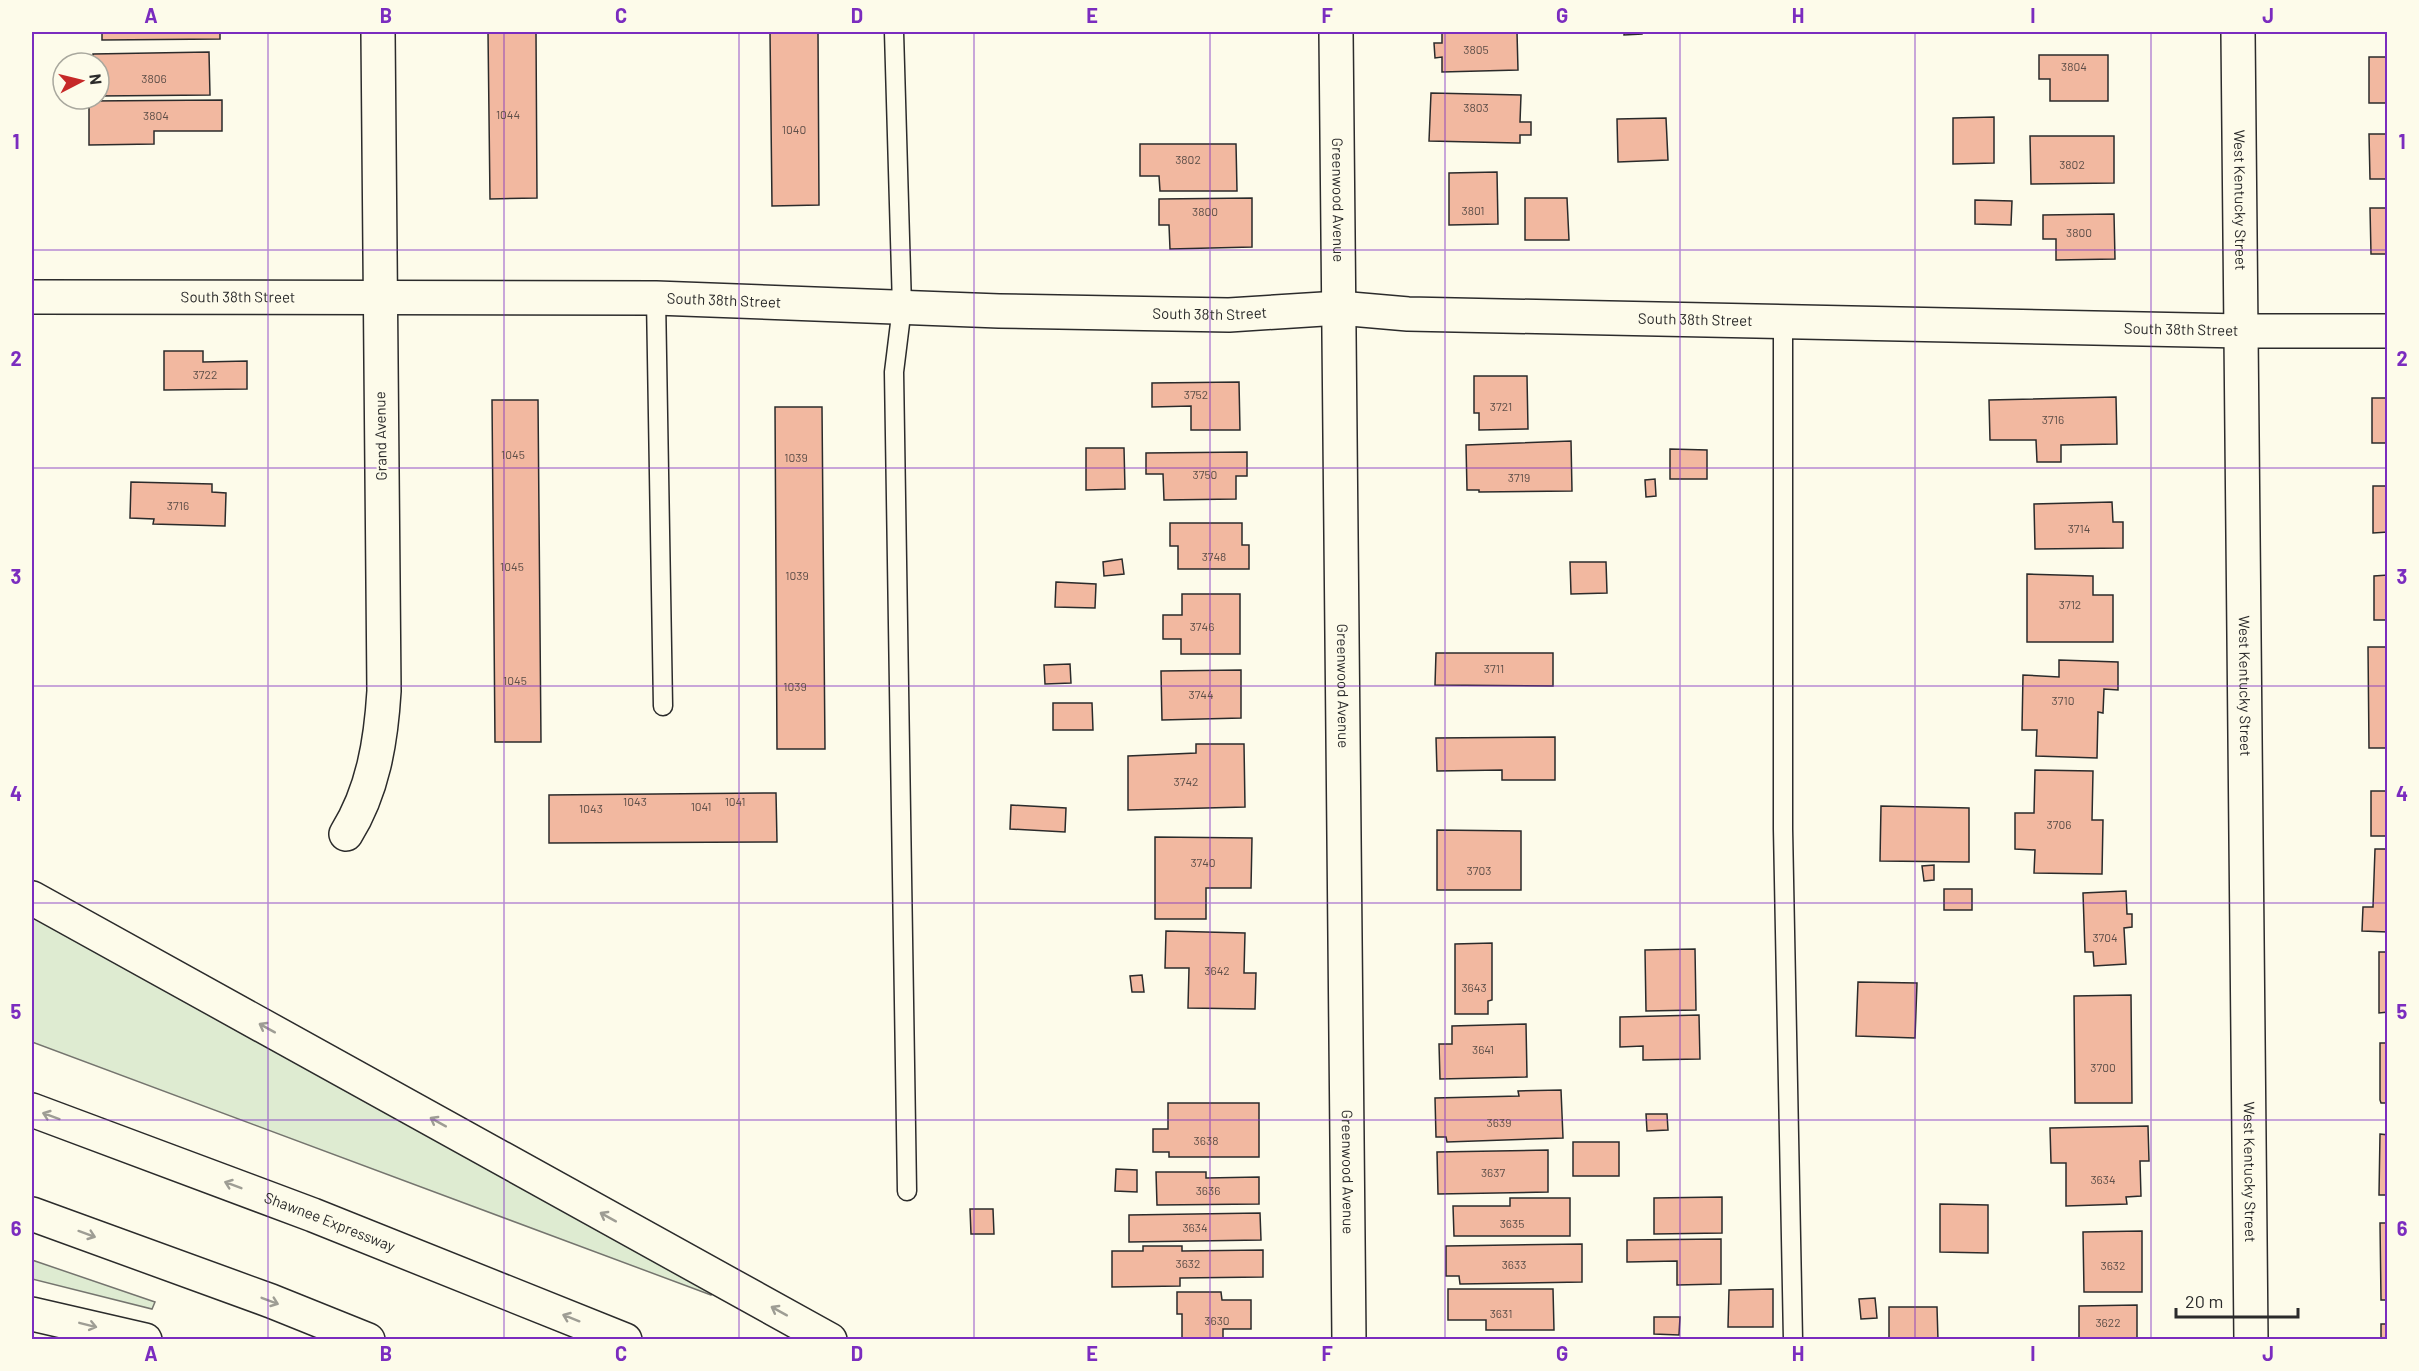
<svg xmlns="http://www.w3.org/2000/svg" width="2419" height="1371" viewBox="0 0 2419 1371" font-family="Barlow,sans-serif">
  <rect width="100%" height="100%" fill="#fdfbea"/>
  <path fill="#deebd1" stroke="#74746e" stroke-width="1.5" d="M 32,915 L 714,1287 L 711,1295 L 32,1042 Z
    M 32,1260 L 155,1302 L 152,1309 L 32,1279 Z"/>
  <path fill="#f2b8a0" stroke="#2b2b2b" stroke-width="1.5" d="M 102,32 L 220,32 L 220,39 L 102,40 Z
    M 488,32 L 536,32 L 537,198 L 490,199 Z
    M 770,32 L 818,32 L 819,205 L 772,206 Z
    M 1442,32 L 1517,32 L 1518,70 L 1442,72 L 1442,57 L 1435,58 L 1434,43 L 1442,43 Z
    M 1624,32 L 1642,32 L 1642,34 L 1624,35 Z
    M 209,52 L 210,95 L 99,96 L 99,63 L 93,63 L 93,54 Z
    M 2039,55 L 2108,55 L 2108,101 L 2050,101 L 2050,79 L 2039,79 Z
    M 2369,57 L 2388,57 L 2388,103 L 2369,103 Z
    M 1431,93 L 1521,95 L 1520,122 L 1531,122 L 1531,135 L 1520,135 L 1520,143 L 1518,143 L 1429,141 Z
    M 222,100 L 222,131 L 154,131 L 154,144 L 89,145 L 89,101 Z
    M 1994,117 L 1994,163 L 1953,164 L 1953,118 Z
    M 1666,118 L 1668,160 L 1618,162 L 1617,119 Z
    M 2369,134 L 2388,134 L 2388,179 L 2370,179 Z
    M 2030,136 L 2114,136 L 2114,183 L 2031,184 Z
    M 1140,144 L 1236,144 L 1237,191 L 1160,191 L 1159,176 L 1140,176 Z
    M 1497,172 L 1498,224 L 1449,225 L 1449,173 Z
    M 1252,198 L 1252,247 L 1170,249 L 1169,225 L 1159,225 L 1159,199 Z
    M 1525,198 L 1567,198 L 1569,240 L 1525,240 Z
    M 1975,200 L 2012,201 L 2011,225 L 1975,224 Z
    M 2370,208 L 2388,208 L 2388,254 L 2371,254 Z
    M 2114,214 L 2115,259 L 2056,260 L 2056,239 L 2043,239 L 2043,215 Z
    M 164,351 L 203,351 L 203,362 L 247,361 L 247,389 L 164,390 Z
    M 1474,376 L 1527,376 L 1528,429 L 1479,430 L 1479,413 L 1474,413 Z
    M 1239,382 L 1240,430 L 1191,430 L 1191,406 L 1152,407 L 1152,383 Z
    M 2116,397 L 2117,444 L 2061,445 L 2061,462 L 2037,462 L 2036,440 L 1990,440 L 1989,400 Z
    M 2372,398 L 2388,398 L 2388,443 L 2372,443 Z
    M 492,400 L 538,400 L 541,742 L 495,742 Z
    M 775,407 L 822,407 L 825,749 L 777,749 Z
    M 1571,441 L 1572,491 L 1479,492 L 1479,490 L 1467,490 L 1466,445 Z
    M 1086,448 L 1124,448 L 1125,489 L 1086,490 Z
    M 1670,449 L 1707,450 L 1707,479 L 1670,479 Z
    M 1247,452 L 1247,476 L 1236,476 L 1236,499 L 1164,500 L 1163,474 L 1146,474 L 1146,453 Z
    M 1655,479 L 1656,496 L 1646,497 L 1645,480 Z
    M 131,482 L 212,484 L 212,492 L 226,493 L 225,526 L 153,524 L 154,519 L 130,518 Z
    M 2373,486 L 2388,486 L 2388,532 L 2373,533 Z
    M 2112,502 L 2113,522 L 2123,522 L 2123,548 L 2035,549 L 2034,504 Z
    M 1170,523 L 1242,523 L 1242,545 L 1249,545 L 1249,569 L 1178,569 L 1178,546 L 1170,546 Z
    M 1122,559 L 1124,574 L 1104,576 L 1103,562 Z
    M 1570,562 L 1606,562 L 1607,593 L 1571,594 Z
    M 2027,574 L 2093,576 L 2093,595 L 2113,595 L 2113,642 L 2027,642 Z
    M 2388,575 L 2388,620 L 2374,620 L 2374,576 Z
    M 1056,582 L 1096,584 L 1095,608 L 1055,607 Z
    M 1182,594 L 1240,594 L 1240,654 L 1181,654 L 1181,639 L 1163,639 L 1163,615 L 1182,615 Z
    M 2368,647 L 2388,647 L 2388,748 L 2369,748 Z
    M 1436,653 L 1553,653 L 1553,686 L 1435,685 Z
    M 2059,660 L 2118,662 L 2118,690 L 2104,689 L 2103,713 L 2098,712 L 2097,758 L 2036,756 L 2037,730 L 2022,730 L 2023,675 L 2059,677 Z
    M 1070,664 L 1071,683 L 1045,684 L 1044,665 Z
    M 1241,670 L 1241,718 L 1162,720 L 1161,671 Z
    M 1053,703 L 1092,703 L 1093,730 L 1053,730 Z
    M 1555,737 L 1555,780 L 1502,780 L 1502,770 L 1437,771 L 1436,738 Z
    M 1196,744 L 1244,744 L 1245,807 L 1128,810 L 1128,756 L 1196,753 Z
    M 2035,770 L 2093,771 L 2092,820 L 2103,820 L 2102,874 L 2034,873 L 2035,850 L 2015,849 L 2015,813 L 2034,813 Z
    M 2371,791 L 2388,791 L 2388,836 L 2371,836 Z
    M 776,793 L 777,842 L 549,843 L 549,795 Z
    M 1011,805 L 1066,808 L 1065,832 L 1010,829 Z
    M 1881,806 L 1969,808 L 1969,862 L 1880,861 Z
    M 1437,830 L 1521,831 L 1521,890 L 1437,890 Z
    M 1155,837 L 1252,838 L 1251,888 L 1206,888 L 1206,919 L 1155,919 Z
    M 2375,849 L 2388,849 L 2388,932 L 2362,931 L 2363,907 L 2373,907 Z
    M 1934,865 L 1934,880 L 1924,881 L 1922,866 Z
    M 1944,889 L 1972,889 L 1972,910 L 1944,910 Z
    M 2126,891 L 2127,914 L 2132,914 L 2132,927 L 2124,928 L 2126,964 L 2094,966 L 2093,952 L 2085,952 L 2083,893 Z
    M 1166,931 L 1245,933 L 1244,973 L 1256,973 L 1255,1009 L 1188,1008 L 1189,968 L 1165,968 Z
    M 1492,943 L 1492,1000 L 1488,1001 L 1488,1014 L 1455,1014 L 1455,944 Z
    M 1695,949 L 1696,1010 L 1646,1011 L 1645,950 Z
    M 2379,952 L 2388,952 L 2388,1012 L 2379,1013 Z
    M 1142,975 L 1144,992 L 1132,992 L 1130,976 Z
    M 1858,982 L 1917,983 L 1915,1038 L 1856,1036 Z
    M 2131,995 L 2132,1103 L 2075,1103 L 2074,996 Z
    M 1699,1015 L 1700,1059 L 1643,1060 L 1643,1046 L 1620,1047 L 1620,1017 Z
    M 1526,1024 L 1527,1077 L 1440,1079 L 1439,1044 L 1452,1044 L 1452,1026 Z
    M 2380,1043 L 2388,1043 L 2388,1103 L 2381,1103 L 2380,1100 Z
    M 1561,1090 L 1563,1138 L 1447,1142 L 1446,1137 L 1436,1137 L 1435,1098 L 1519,1096 L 1518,1091 Z
    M 1168,1103 L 1259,1103 L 1259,1157 L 1169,1157 L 1169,1152 L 1153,1152 L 1153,1129 L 1168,1129 Z
    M 1646,1114 L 1667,1114 L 1668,1130 L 1647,1131 Z
    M 2148,1126 L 2149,1161 L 2140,1161 L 2141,1196 L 2126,1197 L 2127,1204 L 2066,1206 L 2066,1163 L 2051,1163 L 2050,1128 Z
    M 2380,1134 L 2388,1135 L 2388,1195 L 2379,1195 Z
    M 1573,1142 L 1619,1142 L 1619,1176 L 1573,1176 Z
    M 1548,1150 L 1548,1192 L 1438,1194 L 1437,1152 Z
    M 1116,1169 L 1137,1170 L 1137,1192 L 1115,1191 Z
    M 1156,1172 L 1206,1172 L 1206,1178 L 1259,1177 L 1259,1204 L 1157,1205 Z
    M 1722,1197 L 1722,1233 L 1654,1234 L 1654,1198 Z
    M 1510,1198 L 1570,1198 L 1570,1236 L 1454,1236 L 1453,1206 L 1510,1206 Z
    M 1940,1204 L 1988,1205 L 1988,1253 L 1940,1252 Z
    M 970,1209 L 993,1209 L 994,1234 L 971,1234 Z
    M 1260,1213 L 1261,1240 L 1129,1242 L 1129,1215 Z
    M 2380,1223 L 2388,1223 L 2388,1300 L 2381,1300 Z
    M 2142,1231 L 2142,1292 L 2084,1292 L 2083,1232 Z
    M 1721,1239 L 1721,1284 L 1677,1285 L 1677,1261 L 1627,1262 L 1627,1240 Z
    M 1582,1244 L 1582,1282 L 1460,1284 L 1459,1276 L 1446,1276 L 1446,1246 Z
    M 1143,1246 L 1182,1246 L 1182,1251 L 1263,1250 L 1263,1277 L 1180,1278 L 1180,1286 L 1112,1287 L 1112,1251 L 1143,1251 Z
    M 1448,1289 L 1553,1289 L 1554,1330 L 1486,1330 L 1486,1320 L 1448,1320 Z
    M 1773,1289 L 1773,1327 L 1728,1327 L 1729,1290 Z
    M 1177,1292 L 1221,1292 L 1222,1300 L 1251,1300 L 1251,1329 L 1223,1329 L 1223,1340 L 1182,1340 L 1182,1314 L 1177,1314 Z
    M 1875,1298 L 1877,1318 L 1861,1319 L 1859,1299 Z
    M 2137,1305 L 2137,1340 L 2079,1340 L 2079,1306 Z
    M 1889,1307 L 1937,1307 L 1938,1340 L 1889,1340 Z
    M 1654,1317 L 1680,1317 L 1679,1335 L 1654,1334 Z
    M 2381,1324 L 2388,1324 L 2388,1340 L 2381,1340 Z
    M 1451,1338 L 1566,1338 L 1566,1340 L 1451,1340 Z"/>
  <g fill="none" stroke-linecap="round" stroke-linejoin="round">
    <defs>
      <path id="lane" d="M 894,32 L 902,307 L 894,372 L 907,1191
        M 656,298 L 663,706
        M 1783,321 L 1783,829 L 1793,1340"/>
      <g id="street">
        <path id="s1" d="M 1336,32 L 1349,1340"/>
        <path id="s2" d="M 2238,32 L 2251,1340"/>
        <path id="s3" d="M 32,297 L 656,298 L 999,311 L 1229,315 L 1339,308 L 1408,314 L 2242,331 L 2388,331"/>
        <path d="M 346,834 C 373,791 381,741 384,691 L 378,32"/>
      </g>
      <g id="highway">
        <path d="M 32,898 L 830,1340"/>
        <path id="s4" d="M 32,1110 L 313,1215 L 625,1340"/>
        <path d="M 32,1214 L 271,1301 L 368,1340"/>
        <path d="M 32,1314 L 145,1340"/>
      </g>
    </defs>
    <use href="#lane" stroke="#2b2b2b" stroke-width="21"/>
    <use href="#street" stroke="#2b2b2b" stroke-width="36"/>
    <use href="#highway" stroke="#2b2b2b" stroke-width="36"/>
    <use href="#lane" stroke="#fdfbea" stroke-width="18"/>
    <use href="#street" stroke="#fdfbea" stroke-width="33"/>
    <use href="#highway" stroke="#fdfbea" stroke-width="33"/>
  </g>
  <defs><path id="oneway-shaft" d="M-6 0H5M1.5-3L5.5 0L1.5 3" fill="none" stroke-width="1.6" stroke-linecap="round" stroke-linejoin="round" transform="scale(1.5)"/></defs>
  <g stroke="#9e9d94">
    <use href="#oneway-shaft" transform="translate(267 1028) rotate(-151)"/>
    <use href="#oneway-shaft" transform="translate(51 1116) rotate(-160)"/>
    <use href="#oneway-shaft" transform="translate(438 1122) rotate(-151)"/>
    <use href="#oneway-shaft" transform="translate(233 1185) rotate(-159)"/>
    <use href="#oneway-shaft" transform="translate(608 1217) rotate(-151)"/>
    <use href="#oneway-shaft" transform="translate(87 1234) rotate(20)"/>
    <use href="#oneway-shaft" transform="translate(270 1301) rotate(21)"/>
    <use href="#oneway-shaft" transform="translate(779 1311) rotate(-151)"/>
    <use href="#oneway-shaft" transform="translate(571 1318) rotate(-158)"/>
    <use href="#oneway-shaft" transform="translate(88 1325) rotate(14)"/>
  </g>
  <path fill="none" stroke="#7b2cbf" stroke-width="1.5" stroke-opacity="0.55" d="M 268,32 L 268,1340M 504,32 L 504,1340M 739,32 L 739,1340M 974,32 L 974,1340M 1210,32 L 1210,1340M 1445,32 L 1445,1340M 1680,32 L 1680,1340M 1915,32 L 1915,1340M 2151,32 L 2151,1340M 32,250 L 2388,250M 32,468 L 2388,468M 32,686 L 2388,686M 32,903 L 2388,903M 32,1120 L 2388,1120"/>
  <g text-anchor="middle" stroke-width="4.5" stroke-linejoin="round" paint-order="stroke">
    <g font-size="12" fill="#5d4e48">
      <text x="1476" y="54">3805</text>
      <text x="2074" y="71">3804</text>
      <text x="154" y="83">3806</text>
      <text x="1476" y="112">3803</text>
      <text x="508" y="119">1044</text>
      <text x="156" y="120">3804</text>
      <text x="794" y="134">1040</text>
      <text x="1188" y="164">3802</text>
      <text x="2072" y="169">3802</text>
      <text x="1473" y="215">3801</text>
      <text x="1205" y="216">3800</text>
      <text x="2079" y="237">3800</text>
      <text x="205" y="379">3722</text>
      <text x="1196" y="399">3752</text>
      <text x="1501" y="411">3721</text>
      <text x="2053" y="424">3716</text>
      <text x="513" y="459">1045</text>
      <text x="796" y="462">1039</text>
      <text x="1205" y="479">3750</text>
      <text x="1519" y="482">3719</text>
      <text x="178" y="510">3716</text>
      <text x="2079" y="533">3714</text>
      <text x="1214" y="561">3748</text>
      <text x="512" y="571">1045</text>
      <text x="797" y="580">1039</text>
      <text x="2070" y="609">3712</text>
      <text x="1202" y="631">3746</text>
      <text x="1494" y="673">3711</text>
      <text x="515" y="685">1045</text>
      <text x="795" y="691">1039</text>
      <text x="1201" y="699">3744</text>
      <text x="2063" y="705">3710</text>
      <text x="1186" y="786">3742</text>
      <text x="635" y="806">1043</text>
      <text x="735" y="806">1041</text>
      <text x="701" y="811">1041</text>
      <text x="591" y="813">1043</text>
      <text x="2059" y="829">3706</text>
      <text x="1203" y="867">3740</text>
      <text x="1479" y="875">3703</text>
      <text x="2105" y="942">3704</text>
      <text x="1217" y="975">3642</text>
      <text x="1474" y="992">3643</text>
      <text x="1483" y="1054">3641</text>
      <text x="2103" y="1072">3700</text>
      <text x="1499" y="1127">3639</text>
      <text x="1206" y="1145">3638</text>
      <text x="1493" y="1177">3637</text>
      <text x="2103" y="1184">3634</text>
      <text x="1208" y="1195">3636</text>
      <text x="1512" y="1228">3635</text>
      <text x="1195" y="1232">3634</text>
      <text x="1188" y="1268">3632</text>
      <text x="1514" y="1269">3633</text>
      <text x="2113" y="1270">3632</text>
      <text x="1501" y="1318">3631</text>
      <text x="1217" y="1325">3630</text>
      <text x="2108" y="1327">3622</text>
    </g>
    <g font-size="15" fill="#2b2b2b" stroke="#fdfbea">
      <text dy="5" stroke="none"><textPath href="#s1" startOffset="168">Greenwood Avenue</textPath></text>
      <text dy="5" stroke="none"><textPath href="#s2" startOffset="168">West Kentucky Street</textPath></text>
      <text dy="5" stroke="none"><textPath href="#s3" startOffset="206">South 38th Street</textPath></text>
      <text dy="5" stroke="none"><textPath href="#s3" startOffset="692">South 38th Street</textPath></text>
      <text dy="5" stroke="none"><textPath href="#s3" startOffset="1178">South 38th Street</textPath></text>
      <text dy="5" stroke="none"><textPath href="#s3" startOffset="1664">South 38th Street</textPath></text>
      <text dy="5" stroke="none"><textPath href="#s3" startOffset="2150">South 38th Street</textPath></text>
      <text transform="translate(381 436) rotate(-91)" y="5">Grand Avenue</text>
      <text dy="5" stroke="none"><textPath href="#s2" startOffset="654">West Kentucky Street</textPath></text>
      <text dy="5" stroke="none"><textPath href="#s1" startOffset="654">Greenwood Avenue</textPath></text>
      <text dy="5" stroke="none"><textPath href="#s1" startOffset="1140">Greenwood Avenue</textPath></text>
      <text dy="5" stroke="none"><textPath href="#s2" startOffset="1140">West Kentucky Street</textPath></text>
      <text dy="5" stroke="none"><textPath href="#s4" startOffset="318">Shawnee Expressway</textPath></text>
    </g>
  </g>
  <rect width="2419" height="1371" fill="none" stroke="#fdfbea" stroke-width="66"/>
  <g transform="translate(81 81) rotate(83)"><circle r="28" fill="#fdfbea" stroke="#a9a89e" stroke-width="1.5"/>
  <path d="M0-4.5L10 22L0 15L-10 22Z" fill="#c62828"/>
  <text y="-9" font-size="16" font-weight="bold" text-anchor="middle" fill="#2b2b2b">N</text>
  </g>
  <path d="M2176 1308v9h122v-9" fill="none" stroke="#2b2b2b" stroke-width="3"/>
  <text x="2185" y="1308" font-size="18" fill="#2b2b2b" stroke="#fdfbea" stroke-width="4.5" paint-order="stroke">20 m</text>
  <rect x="33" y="33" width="2353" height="1305" fill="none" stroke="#7b2cbf" stroke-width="2"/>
  <g font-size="20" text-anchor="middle" font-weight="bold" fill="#7b2cbf">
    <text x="151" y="23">A</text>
    <text x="386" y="23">B</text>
    <text x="621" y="23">C</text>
    <text x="857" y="23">D</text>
    <text x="1092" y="23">E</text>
    <text x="1327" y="23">F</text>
    <text x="1562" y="23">G</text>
    <text x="1798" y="23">H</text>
    <text x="2033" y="23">I</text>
    <text x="2268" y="23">J</text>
    <text x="16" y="149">1</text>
    <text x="2402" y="149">1</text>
    <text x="16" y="366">2</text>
    <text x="2402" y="366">2</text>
    <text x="16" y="584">3</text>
    <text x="2402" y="584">3</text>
    <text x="16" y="801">4</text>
    <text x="2402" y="801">4</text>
    <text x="16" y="1019">5</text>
    <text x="2402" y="1019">5</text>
    <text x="16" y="1236">6</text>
    <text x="2402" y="1236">6</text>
    <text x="151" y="1361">A</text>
    <text x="386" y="1361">B</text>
    <text x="621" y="1361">C</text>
    <text x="857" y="1361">D</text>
    <text x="1092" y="1361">E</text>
    <text x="1327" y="1361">F</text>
    <text x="1562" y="1361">G</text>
    <text x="1798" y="1361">H</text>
    <text x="2033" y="1361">I</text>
    <text x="2268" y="1361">J</text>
  </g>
</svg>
